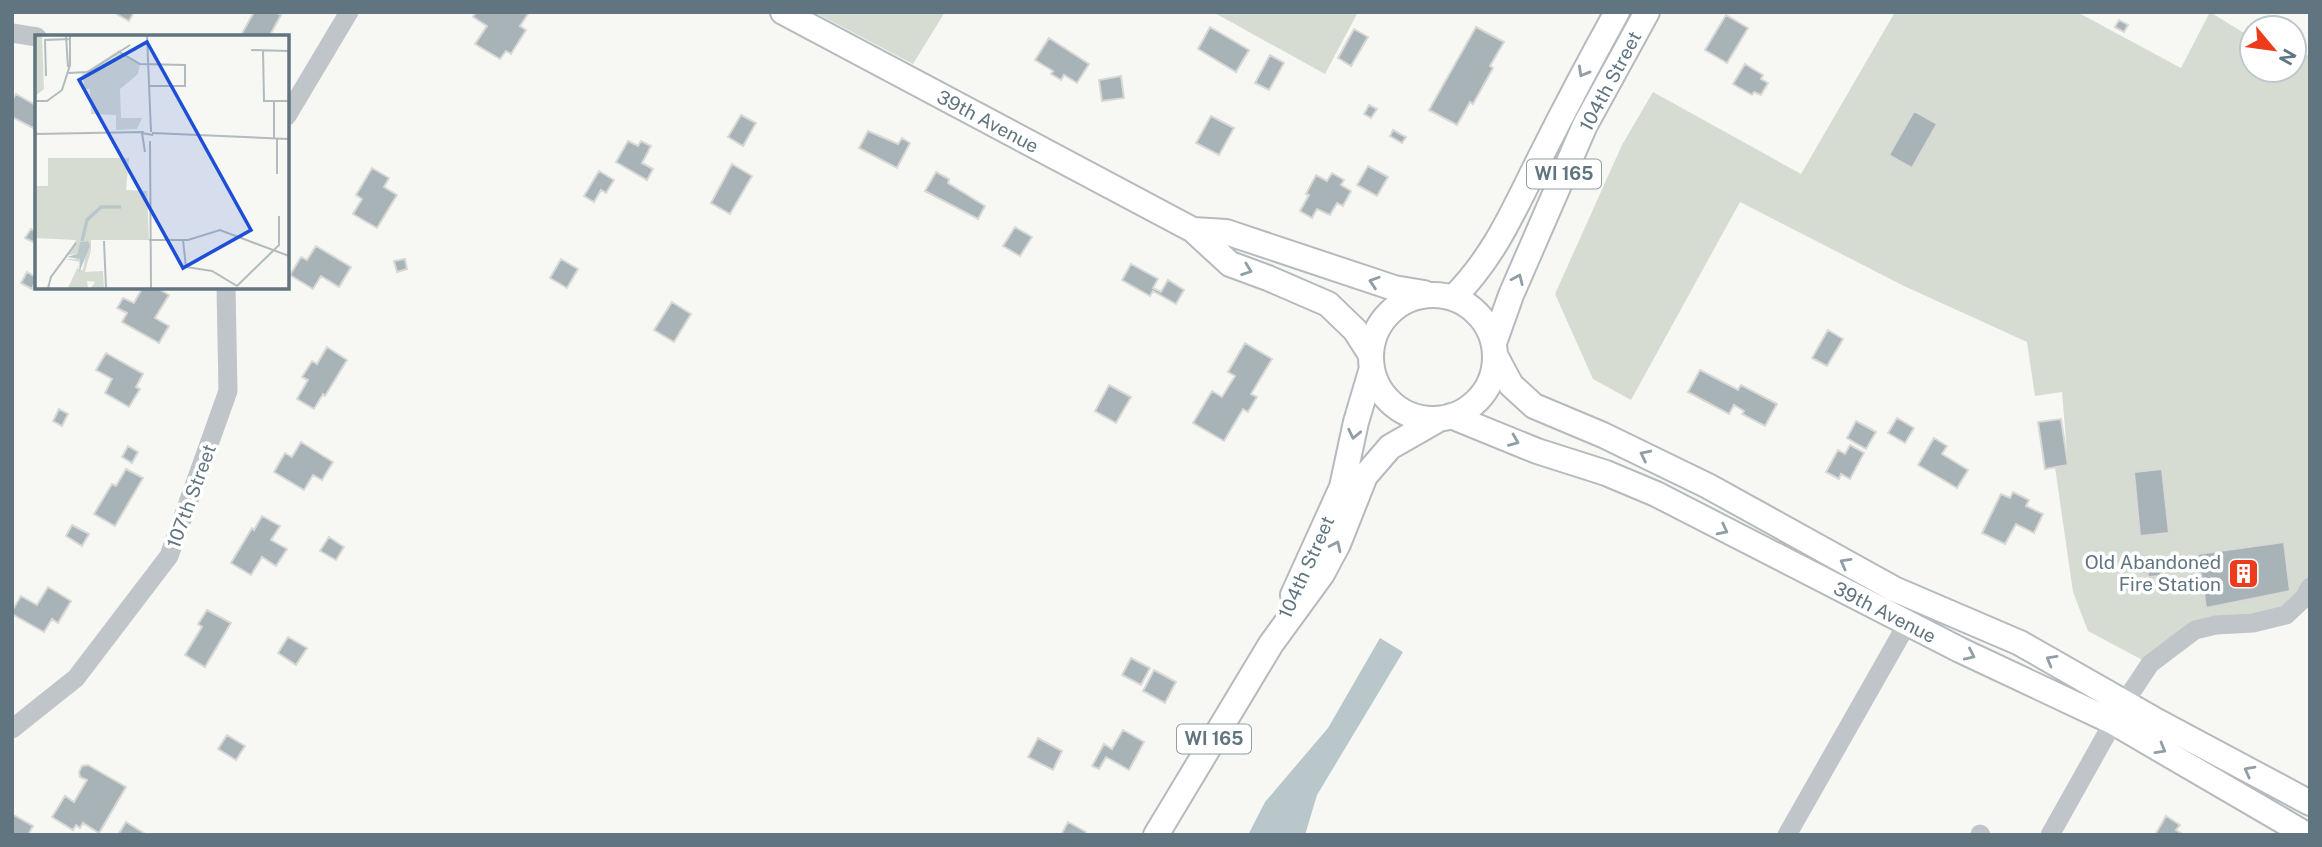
<svg xmlns="http://www.w3.org/2000/svg" width="2322" height="847" viewBox="0 0 2322 847" font-family="'Public Sans',sans-serif">
  <rect width="100%" height="100%" fill="#f7f7f3"/>
  <path fill="#d7dcd2" d="M 814,12 L 945,12 L 913,64 Z
    M 1213,12 L 1358,12 L 1325,74 Z
    M 1895,12 L 2077,12 L 2181,68 L 2210,12 L 2252,38 L 2252,70 L 2294,70 L 2294,52 L 2310,56 L 2310,587 L 2286,615 L 2216,625 L 2150,664 L 2088,631 L 2073,592 L 2055,467 L 2068,465 L 2062,392 L 2035,396 L 2027,342 L 1904,286 L 1740,202 L 1631,400 L 1593,379 L 1555,294 L 1622,145 L 1653,92 L 1801,174 Z"/>
  <path fill="#b9c7cb" d="M 1380,638 L 1403,652 L 1317,795 L 1305,835 L 1248,835 L 1265,802 L 1328,728 Z"/>
  <path fill="#a8b3b7" stroke="#d8d8d6" stroke-width="2" d="M 113,12 L 134,12 L 129,21 Z
    M 254,12 L 275,12 L 281,15 L 269,37 L 240,37 Z
    M 476,12 L 524,12 L 528,14 L 520,26 L 526,30 L 511,54 L 506,51 L 500,59 L 475,44 L 487,26 L 473,17 Z
    M 1726,15 L 1748,28 L 1727,63 L 1705,50 Z
    M 2119,20 L 2128,25 L 2124,32 L 2115,27 Z
    M 1210,27 L 1249,50 L 1236,72 L 1198,49 Z
    M 1476,27 L 1504,42 L 1490,66 L 1493,68 L 1473,104 L 1470,102 L 1457,125 L 1429,110 Z
    M 1354,29 L 1368,37 L 1351,66 L 1338,58 Z
    M 1049,38 L 1089,64 L 1077,83 L 1064,75 L 1061,80 L 1051,74 L 1053,71 L 1035,60 Z
    M 1270,55 L 1284,63 L 1269,90 L 1255,83 Z
    M 1745,64 L 1763,75 L 1761,79 L 1768,83 L 1761,95 L 1754,92 L 1752,95 L 1733,84 Z
    M 1121,76 L 1124,98 L 1102,101 L 1099,80 Z
    M 16,94 L 37,106 L 37,130 L 12,117 L 12,100 Z
    M 1369,105 L 1377,109 L 1371,118 L 1364,114 Z
    M 1914,111 L 1937,124 L 1912,168 L 1889,155 Z
    M 741,115 L 756,123 L 743,146 L 728,137 Z
    M 1211,116 L 1234,128 L 1219,155 L 1196,143 Z
    M 1393,130 L 1406,137 L 1402,143 L 1390,136 Z
    M 868,131 L 898,144 L 902,138 L 910,143 L 897,168 L 859,148 Z
    M 628,141 L 638,146 L 641,141 L 651,146 L 642,163 L 653,169 L 647,180 L 616,162 Z
    M 732,164 L 752,176 L 730,214 L 711,203 Z
    M 1368,166 L 1388,177 L 1377,196 L 1357,185 Z
    M 372,168 L 389,178 L 384,187 L 397,195 L 377,228 L 353,214 L 362,199 L 356,195 Z
    M 599,171 L 614,180 L 606,193 L 601,190 L 594,202 L 584,196 Z
    M 936,172 L 949,179 L 948,183 L 985,206 L 978,219 L 925,191 Z
    M 1332,173 L 1344,180 L 1341,185 L 1351,191 L 1343,206 L 1337,203 L 1330,215 L 1317,209 L 1312,218 L 1300,211 L 1309,195 L 1306,194 L 1316,175 L 1327,181 Z
    M 1015,227 L 1032,237 L 1020,256 L 1003,246 Z
    M 31,229 L 37,232 L 35,243 L 25,238 Z
    M 316,246 L 351,267 L 339,287 L 321,276 L 313,289 L 290,275 L 301,257 L 307,260 Z
    M 405,259 L 407,269 L 397,272 L 394,261 Z
    M 561,259 L 578,269 L 567,288 L 550,278 Z
    M 1131,264 L 1158,279 L 1153,288 L 1161,292 L 1168,280 L 1184,290 L 1176,304 L 1153,291 L 1150,296 L 1122,280 Z
    M 27,272 L 37,278 L 32,289 L 21,283 Z
    M 143,287 L 155,287 L 169,295 L 155,318 L 169,326 L 159,343 L 122,322 L 127,313 L 117,308 L 123,298 L 134,303 Z
    M 672,302 L 691,314 L 674,342 L 654,330 Z
    M 1828,330 L 1843,339 L 1827,366 L 1812,358 Z
    M 1245,343 L 1272,359 L 1251,394 L 1257,397 L 1248,412 L 1243,409 L 1224,441 L 1193,423 L 1212,391 L 1222,397 L 1235,376 L 1228,372 Z
    M 327,347 L 347,360 L 325,396 L 323,394 L 314,409 L 297,399 L 308,380 L 302,377 L 312,361 L 317,364 Z
    M 106,353 L 143,374 L 136,387 L 140,389 L 129,407 L 105,393 L 112,379 L 96,370 Z
    M 1700,370 L 1738,390 L 1741,385 L 1777,404 L 1765,426 L 1742,414 L 1744,411 L 1734,405 L 1729,414 L 1688,392 Z
    M 1109,385 L 1131,397 L 1116,423 L 1095,411 Z
    M 59,409 L 68,414 L 62,426 L 53,421 Z
    M 1897,418 L 1914,428 L 1905,443 L 1888,433 Z
    M 2061,419 L 2068,465 L 2045,469 L 2038,422 Z
    M 1856,421 L 1876,432 L 1866,449 L 1847,438 Z
    M 1934,438 L 1947,446 L 1942,454 L 1968,470 L 1957,488 L 1918,465 Z
    M 301,442 L 333,462 L 322,480 L 313,475 L 304,490 L 274,472 L 285,453 L 292,457 Z
    M 1850,445 L 1864,453 L 1850,479 L 1841,474 L 1839,479 L 1826,472 L 1838,450 L 1845,454 Z
    M 128,446 L 138,452 L 132,463 L 122,457 Z
    M 126,469 L 143,478 L 115,526 L 94,514 L 112,484 L 116,486 Z
    M 2162,469 L 2169,533 L 2140,536 L 2134,472 Z
    M 2013,492 L 2029,500 L 2026,506 L 2043,514 L 2034,533 L 2016,524 L 2005,544 L 1982,533 L 2001,494 L 2010,498 Z
    M 262,516 L 280,526 L 271,540 L 287,549 L 276,566 L 262,557 L 251,575 L 231,563 L 252,528 L 254,530 Z
    M 72,525 L 89,534 L 82,546 L 66,536 Z
    M 329,537 L 344,547 L 336,560 L 320,551 Z
    M 2284,542 L 2290,591 L 2206,608 L 2198,554 Z
    M 2160,567 L 2161,576 L 2148,577 L 2147,568 Z
    M 48,587 L 71,601 L 58,623 L 52,619 L 44,632 L 12,614 L 12,611 L 21,596 L 37,605 Z
    M 207,610 L 231,623 L 205,667 L 185,655 L 202,627 L 198,624 Z
    M 288,637 L 307,648 L 296,665 L 278,653 Z
    M 1131,658 L 1150,668 L 1141,685 L 1122,675 Z
    M 1154,670 L 1176,682 L 1165,703 L 1143,691 Z
    M 1123,730 L 1144,742 L 1129,770 L 1106,757 L 1099,769 L 1092,766 L 1104,744 L 1112,749 Z
    M 227,735 L 245,746 L 236,760 L 218,749 Z
    M 1038,738 L 1062,751 L 1053,770 L 1028,757 Z
    M 88,765 L 126,787 L 99,833 L 83,823 L 80,828 L 76,825 L 73,830 L 52,817 L 65,796 L 74,802 L 87,780 L 80,777 L 79,772 L 82,766 Z
    M 12,814 L 33,826 L 28,835 L 12,835 Z
    M 2166,816 L 2180,825 L 2176,830 L 2184,835 L 2155,835 Z
    M 126,822 L 147,835 L 118,835 Z
    M 1068,822 L 1086,832 L 1084,835 L 1061,835 Z"/>
  <g fill="none" stroke-linecap="round" stroke-linejoin="round">
    <defs>
      <path id="major" d="M 783,12 L 1193,230 L 1230,264 L 1268,278 L 1328,304 L 1355,330 L 1371,355
        M 1193,230 L 1226,232 L 1394,288 L 1424,293
        M1371 357a62 62 0 1 1 124 0a62 62 0 1 1-124 0Z
        M 1453,298 C 1496,255 1515,207 1542,154 C 1566,106 1591,59 1617,12
        M 1494,343 L 1511,295 L 1585,125 L 1647,12
        M 1495,355 L 1511,385 L 1534,406 L 1603,435 L 1708,486 L 1894,589 L 2020,643 L 2153,719 L 2310,803
        M 1451,416 L 1537,451 L 1606,473 L 1656,494 L 1960,650 L 2113,722 L 2307,835
        M 1293,595 L 1342,487 L 1356,422 L 1372,368
        M 1156,835 L 1271,644 L 1322,574 L 1338,544 L 1365,476 L 1390,447 L 1439,419"/>
    </defs>
    <use href="#major" stroke="#b5babe" stroke-width="28"/>
    <path stroke="#bfc5c8" stroke-width="19" d="M 12,33 L 37,37
      M 287,116 L 349,12
      M 12,729 L 76,678 L 169,556 L 228,391 L 226,287
      M 1980,834 L 1981,835
      M 1787,835 L 1907,624
      M 2050,835 L 2124,703 L 2150,664 L 2195,630 L 2216,625 L 2253,623 L 2286,615 L 2304,598 L 2310,587"/>
    <use href="#major" stroke="#fff" stroke-width="24"/>
  </g>
  <defs><path id="oneway-chevron" d="M-2-3.5L2.5 0L-2 3.5" fill="none" stroke-width="1.6" stroke-linecap="round" stroke-linejoin="round" transform="scale(1.75)"/></defs>
  <g stroke="#909ea6">
    <use href="#oneway-chevron" transform="translate(1583 72) rotate(119)"/>
    <use href="#oneway-chevron" transform="translate(1247 270) rotate(20)"/>
    <use href="#oneway-chevron" transform="translate(1518 279) rotate(-66)"/>
    <use href="#oneway-chevron" transform="translate(1374 282) rotate(-162)"/>
    <use href="#oneway-chevron" transform="translate(1354 434) rotate(102)"/>
    <use href="#oneway-chevron" transform="translate(1514 441) rotate(22)"/>
    <use href="#oneway-chevron" transform="translate(1645 455) rotate(-154)"/>
    <use href="#oneway-chevron" transform="translate(1723 530) rotate(27)"/>
    <use href="#oneway-chevron" transform="translate(1336 546) rotate(-64)"/>
    <use href="#oneway-chevron" transform="translate(1845 563) rotate(-151)"/>
    <use href="#oneway-chevron" transform="translate(1970 655) rotate(25)"/>
    <use href="#oneway-chevron" transform="translate(2051 660) rotate(-150)"/>
    <use href="#oneway-chevron" transform="translate(2161 749) rotate(30)"/>
    <use href="#oneway-chevron" transform="translate(2249 771) rotate(-152)"/>
  </g>
  <defs>
    <symbol id="building-square" viewBox="-11 -11 22 22"><rect x="-9" y="-9" width="18" height="18" rx="4" fill="#ed3b1d" stroke="#fff"/><path d="M-4-6H4V6H1V3H-1V6H-4ZM-2.5-4.3h1.7v1.8h-1.7ZM.8-4.3h1.7v1.8H.8ZM-2.5-1h1.7V.8h-1.7ZM.8-1h1.7V.8H.8Z" fill="#fff"/></symbol>
  </defs>
  <g fill-rule="evenodd">
    <use href="#building-square" x="2226" y="556" width="35" height="35"/>
  </g>
  <g text-anchor="middle" stroke-width="7" stroke-linejoin="round" paint-order="stroke">
    <g fill="#fff" stroke="#909ea6" stroke-width="2">
      <rect x="1527" y="159.5" width="74" height="29" rx="5"/>
      <rect x="1177" y="724.5" width="74" height="29" rx="5"/>
    </g>
    <g font-size="18" font-weight="bold" fill="#607580">
      <text x="1564" y="180">WI 165</text>
      <text x="1214" y="745">WI 165</text>
    </g>
    <g font-size="19" fill="#607580" stroke="#fff">
      <text transform="translate(1610 81) rotate(-62)" y="7">104th Street</text>
      <text transform="translate(988 121) rotate(28)" y="7">39th Avenue</text>
      <text transform="translate(191 496) rotate(-70)" y="7">107th Street</text>
      <text transform="translate(1306 567) rotate(-66)" y="7">104th Street</text>
      <text transform="translate(1885 612) rotate(27)" y="7">39th Avenue</text>
    </g>
    <g font-size="19" fill="#607580" stroke="#fff" text-anchor="end">
      <text x="2221" y="569">Old Abandoned<tspan x="2221" dy="22">Fire Station</tspan></text>
    </g>
  </g>
  <g transform="translate(35 35)">
    <rect width="254" height="254" fill="#f7f7f3"/>
    <path d="M 0,0 L 7,0 L 9,54 L 0,61 ZM 83,16 L 105,29 L 103,39 L 85,54 L 86,83 L 107,83 L 102,94 L 81,95 L 81,80 L 56,79 L 55,54 L 50,54 L 47,39 ZM 13,123 L 94,123 L 91,155 L 112,156 L 114,205 L 56,205 L 56,215 L 50,237 L 68,236 L 69,253 L 56,253 L 60,247 L 52,246 L 53,253 L 33,253 L 45,227 L 30,224 L 45,224 L 43,234 L 48,235 L 53,206 L 45,207 L 42,219 L 33,220 L 41,205 L 0,203 L 0,151 L 13,151 Z" fill="#d7dcd2"/>
    <path d="M 45,207 L 53,206 L 55,211 L 44,238 L 45,224 L 32,222 L 42,219 Z" fill="#b9c7cb"/>
    <path fill="none" stroke="#b9c7cb" stroke-width="3.5" d="M 47,206 L 52,185 L 66,172 L 86,172"/>
    <path fill="none" stroke="#b2bbbe" stroke-width="2" d="M 31,0 L 33,32M 112,0 L 116,97M 216,15 L 254,16M 83,16 L 105,29 L 150,30 L 150,51 L 113,51M 228,16 L 229,66 L 254,66M 33,38 L 53,37 L 95,10M 11,41 L 10,5 L 35,4M 0,66 L 12,66 L 27,55 L 35,30 L 35,0M 239,67 L 239,103M 117,98 L 254,104M 0,99 L 109,97M 242,104 L 242,139M 115,106 L 116,253M 110,117 L 107,98 L 118,100M 114,205 L 153,205 L 185,195 L 254,221M 148,205 L 151,232 L 177,236 L 202,251M 69,206 L 71,253M 202,251 L 244,210 L 244,181M 13,253 L 16,242 L 41,208"/>
    <path fill="#1d4ed8" fill-opacity="0.15" stroke="#1d4ed8" stroke-width="3.5" d="M 112,7 L 216,195 L 148,233 L 44,45 Z"/>
    <rect width="254" height="254" fill="none" stroke="#607580" stroke-width="3.5"/>
  </g>
  <rect width="2322" height="847" fill="none" stroke="#607580" stroke-width="28"/>
  <g transform="translate(2273 49) rotate(119)"><circle r="33" fill="#ffffff" stroke="#bfc8cc" stroke-width="2"/>
  <path d="M0-5L12 26L0 18L-12 26Z" fill="#ed3b1d"/>
  <text y="-10" font-size="19" font-weight="bold" text-anchor="middle" fill="#607580">N</text>
  </g>
</svg>
